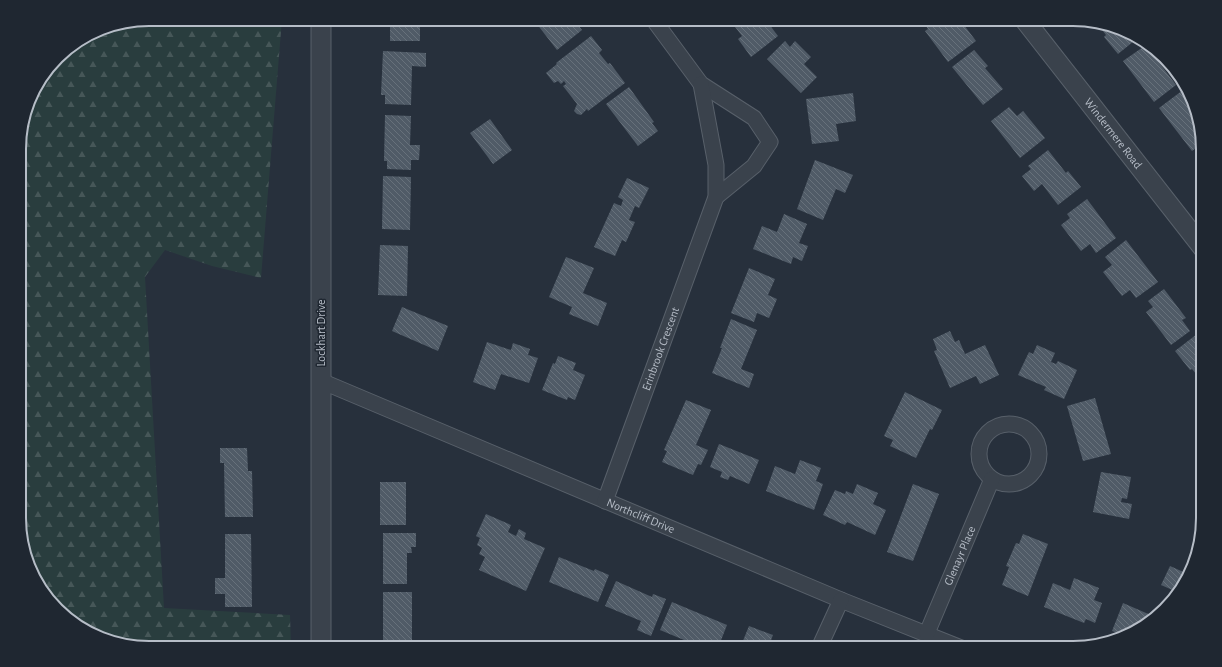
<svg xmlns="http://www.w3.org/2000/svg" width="1222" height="667" viewBox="0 0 1222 667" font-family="'Alegreya Sans',sans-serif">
  <defs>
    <pattern id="forest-firs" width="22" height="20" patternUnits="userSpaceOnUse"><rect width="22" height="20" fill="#293d3e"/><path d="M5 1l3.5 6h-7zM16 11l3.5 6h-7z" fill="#465758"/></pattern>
    <pattern id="building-back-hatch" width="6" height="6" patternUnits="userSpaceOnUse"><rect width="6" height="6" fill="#505b67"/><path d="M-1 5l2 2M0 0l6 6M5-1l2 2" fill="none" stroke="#67717b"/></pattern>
  </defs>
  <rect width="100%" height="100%" fill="#27303c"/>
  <path fill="url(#forest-firs)" d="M 149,19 L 282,19 L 261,278 L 212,266 L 165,250 L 145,277 L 164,608 L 290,615 L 291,648 L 149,648 L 84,631 L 41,590 L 20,535 L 20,132 L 33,91 L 63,51 L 99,29 Z"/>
  <path fill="url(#building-back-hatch)" d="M 390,19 L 420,19 L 420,41 L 390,41 Z
    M 533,19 L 573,19 L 582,30 L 557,50 Z
    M 729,19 L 760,19 L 762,21 L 765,19 L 778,36 L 751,57 L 738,39 L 742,36 Z
    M 921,19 L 946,19 L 952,27 L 961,21 L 976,41 L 948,62 L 925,31 L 928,29 Z
    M 1099,26 L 1138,36 L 1139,37 L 1118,54 L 1104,37 L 1106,35 Z
    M 591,36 L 602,50 L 599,53 L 608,64 L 610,63 L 625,83 L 588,111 L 587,109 L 581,115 L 577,114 L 574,111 L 577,104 L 563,86 L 566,84 L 564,81 L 561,84 L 558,81 L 554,83 L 546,73 L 557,64 L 556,63 Z
    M 785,41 L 790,47 L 795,41 L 811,57 L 804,64 L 817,77 L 801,93 L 767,59 Z
    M 1146,45 L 1176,85 L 1154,102 L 1123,61 Z
    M 974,50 L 988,66 L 985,68 L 1003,89 L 983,105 L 952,67 Z
    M 383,51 L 426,53 L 426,67 L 412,66 L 411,105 L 385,104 L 385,95 L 381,95 Z
    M 629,87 L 654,122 L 652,123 L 658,131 L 638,146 L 606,104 Z
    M 1183,90 L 1188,97 L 1203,140 L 1203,143 L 1192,151 L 1159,108 Z
    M 853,93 L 856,121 L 836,124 L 839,141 L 812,144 L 806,99 Z
    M 1009,107 L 1017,116 L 1023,111 L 1045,138 L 1020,158 L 991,121 Z
    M 385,115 L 411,116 L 410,145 L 420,145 L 419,160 L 411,160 L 411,170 L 387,169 L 387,161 L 384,161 Z
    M 490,119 L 512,150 L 493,164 L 470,133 Z
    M 1048,150 L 1066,173 L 1068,171 L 1081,187 L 1058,205 L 1042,184 L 1034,191 L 1022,176 L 1031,169 L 1028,166 Z
    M 1203,152 L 1203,167 L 1195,157 Z
    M 815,160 L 853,175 L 845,193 L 836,189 L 823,220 L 797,209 Z
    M 383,176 L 411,177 L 410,230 L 382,229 Z
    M 627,178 L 649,188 L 639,208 L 635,206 L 629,220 L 635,222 L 626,242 L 622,240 L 615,256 L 594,247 L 614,203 L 621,206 L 623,200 L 618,197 Z
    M 1087,199 L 1116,238 L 1096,253 L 1090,244 L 1081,251 L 1061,225 L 1070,218 L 1067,214 Z
    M 784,214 L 807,224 L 799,243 L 808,246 L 802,261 L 793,257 L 791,264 L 753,249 L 762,226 L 777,232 Z
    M 1126,240 L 1158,282 L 1136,298 L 1130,290 L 1122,296 L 1103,272 L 1112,265 L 1105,257 Z
    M 380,245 L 408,246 L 407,296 L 378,295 Z
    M 566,257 L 594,268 L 583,293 L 607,303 L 598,326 L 569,314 L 572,307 L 549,297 Z
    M 749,268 L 775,279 L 768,295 L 777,299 L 769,318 L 757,313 L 754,322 L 731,313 Z
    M 1164,289 L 1186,318 L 1182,320 L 1190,331 L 1171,345 L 1146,312 L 1153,307 L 1148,301 Z
    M 402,307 L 448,326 L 438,351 L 392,331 Z
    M 731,319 L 757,330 L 741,369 L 754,374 L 749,388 L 712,373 L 722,348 L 720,348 Z
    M 950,331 L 955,342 L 959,340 L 965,354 L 985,345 L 999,375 L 980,384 L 976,376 L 950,388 L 934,351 L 937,350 L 933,339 Z
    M 1197,334 L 1203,341 L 1203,382 L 1192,369 L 1190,370 L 1175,351 Z
    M 487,342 L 511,350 L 513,343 L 530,349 L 528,355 L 538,358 L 529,383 L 501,374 L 495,390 L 473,382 Z
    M 1037,345 L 1055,353 L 1051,362 L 1056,364 L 1058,361 L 1077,370 L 1064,399 L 1044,390 L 1046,387 L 1018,375 L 1029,352 L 1033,354 Z
    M 558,356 L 576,363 L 573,370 L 585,375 L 575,400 L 568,397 L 567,400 L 542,390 L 553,363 L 555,364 Z
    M 905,392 L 942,410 L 932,430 L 930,429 L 916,458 L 890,446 L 893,440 L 884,436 Z
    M 1095,398 L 1111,454 L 1083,461 L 1067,406 Z
    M 686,400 L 711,410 L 696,445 L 708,450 L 701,465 L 698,464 L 693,475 L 662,462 L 667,451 L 664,450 Z
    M 719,444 L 759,460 L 749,484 L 730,476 L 728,480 L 720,477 L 722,472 L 710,467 Z
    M 220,448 L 247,448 L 248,471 L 252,471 L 253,517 L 225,517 L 224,463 L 220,463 Z
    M 800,460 L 821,468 L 816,481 L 823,484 L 814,510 L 766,491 L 775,466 L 795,474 Z
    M 1101,472 L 1131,477 L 1127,499 L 1122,498 L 1121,502 L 1132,504 L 1129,519 L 1093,512 Z
    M 380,482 L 406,482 L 406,525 L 380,525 Z
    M 857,484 L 878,493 L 873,504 L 886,510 L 875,535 L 847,522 L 845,525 L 823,515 L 835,490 L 845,494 L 846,491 L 853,494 Z
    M 913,484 L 939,494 L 913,561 L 887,552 Z
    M 486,514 L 511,525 L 508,532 L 516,536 L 519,529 L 526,533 L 524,539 L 545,548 L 526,591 L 479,570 L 485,557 L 479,554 L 482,548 L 477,545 L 480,538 L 476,536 Z
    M 383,533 L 416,533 L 416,547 L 411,547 L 412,553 L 407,553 L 407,584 L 383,584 Z
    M 225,534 L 251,534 L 252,607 L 225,607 L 225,594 L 215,594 L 215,578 L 225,578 Z
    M 1023,534 L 1048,544 L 1028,596 L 1002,585 L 1009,567 L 1006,566 L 1016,543 L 1019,544 Z
    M 559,557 L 594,571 L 595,569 L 609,575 L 598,602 L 549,582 Z
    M 1170,566 L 1188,574 L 1182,587 L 1177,592 L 1161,585 Z
    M 1074,578 L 1099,588 L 1094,600 L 1102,603 L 1095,623 L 1086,619 L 1084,623 L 1044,607 L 1053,583 L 1070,590 Z
    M 616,581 L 652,597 L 653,594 L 666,599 L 651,636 L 637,630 L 641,621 L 605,606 Z
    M 383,592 L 412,592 L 412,646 L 383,646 Z
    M 672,602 L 727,625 L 718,648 L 695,648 L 696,645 L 660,630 Z
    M 1123,603 L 1153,616 L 1138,630 L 1122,635 L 1112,631 Z
    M 749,626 L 773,635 L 768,648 L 740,648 Z"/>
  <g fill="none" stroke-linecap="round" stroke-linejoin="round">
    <defs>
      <g id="minor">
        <path d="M 653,19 L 701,84 L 754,118 L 770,142 L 754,166 L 716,197"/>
        <path id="s1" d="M 321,381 L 841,600 L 961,648"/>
        <circle cx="1009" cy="454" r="30"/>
        <path id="s2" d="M 605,501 L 716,197 L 716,165 L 701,84"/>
        <path id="s3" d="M 927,633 L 992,479"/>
        <path d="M 819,648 L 841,600"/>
      </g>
      <g id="tertiary">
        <path d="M 321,19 L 321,648"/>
        <path id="s4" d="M 1024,19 L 1203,248"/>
      </g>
    </defs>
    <use href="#minor" stroke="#58606a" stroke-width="17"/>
    <use href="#tertiary" stroke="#58606a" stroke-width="21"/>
    <use href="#minor" stroke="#3a424c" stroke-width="15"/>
    <use href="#tertiary" stroke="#3a424c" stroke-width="19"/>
  </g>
  <g text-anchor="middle" stroke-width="3" stroke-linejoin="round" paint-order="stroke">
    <g font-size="12" fill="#b6bdc7" stroke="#1f2731">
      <text dy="4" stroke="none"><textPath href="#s4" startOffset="145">Windermere Road</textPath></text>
      <text transform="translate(321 333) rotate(-90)" y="4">Lockhart Drive</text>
      <text dy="4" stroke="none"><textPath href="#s2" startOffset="162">Erinbrook Crescent</textPath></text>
      <text dy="4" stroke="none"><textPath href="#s1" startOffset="347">Northcliff Drive</textPath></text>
      <text dy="4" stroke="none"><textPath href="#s3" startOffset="84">Glenayr Place</textPath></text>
    </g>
  </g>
  <path d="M0 0H1222V667H0ZM149 26H1073A123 123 0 0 1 1196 149V518A123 123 0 0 1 1073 641H149A123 123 0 0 1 26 518V149A123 123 0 0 1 149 26Z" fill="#1f2731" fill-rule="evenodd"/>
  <path fill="none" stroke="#b6bdc7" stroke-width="2" d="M149 26H1073A123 123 0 0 1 1196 149V518A123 123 0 0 1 1073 641H149A123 123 0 0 1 26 518V149A123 123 0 0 1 149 26Z"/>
</svg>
